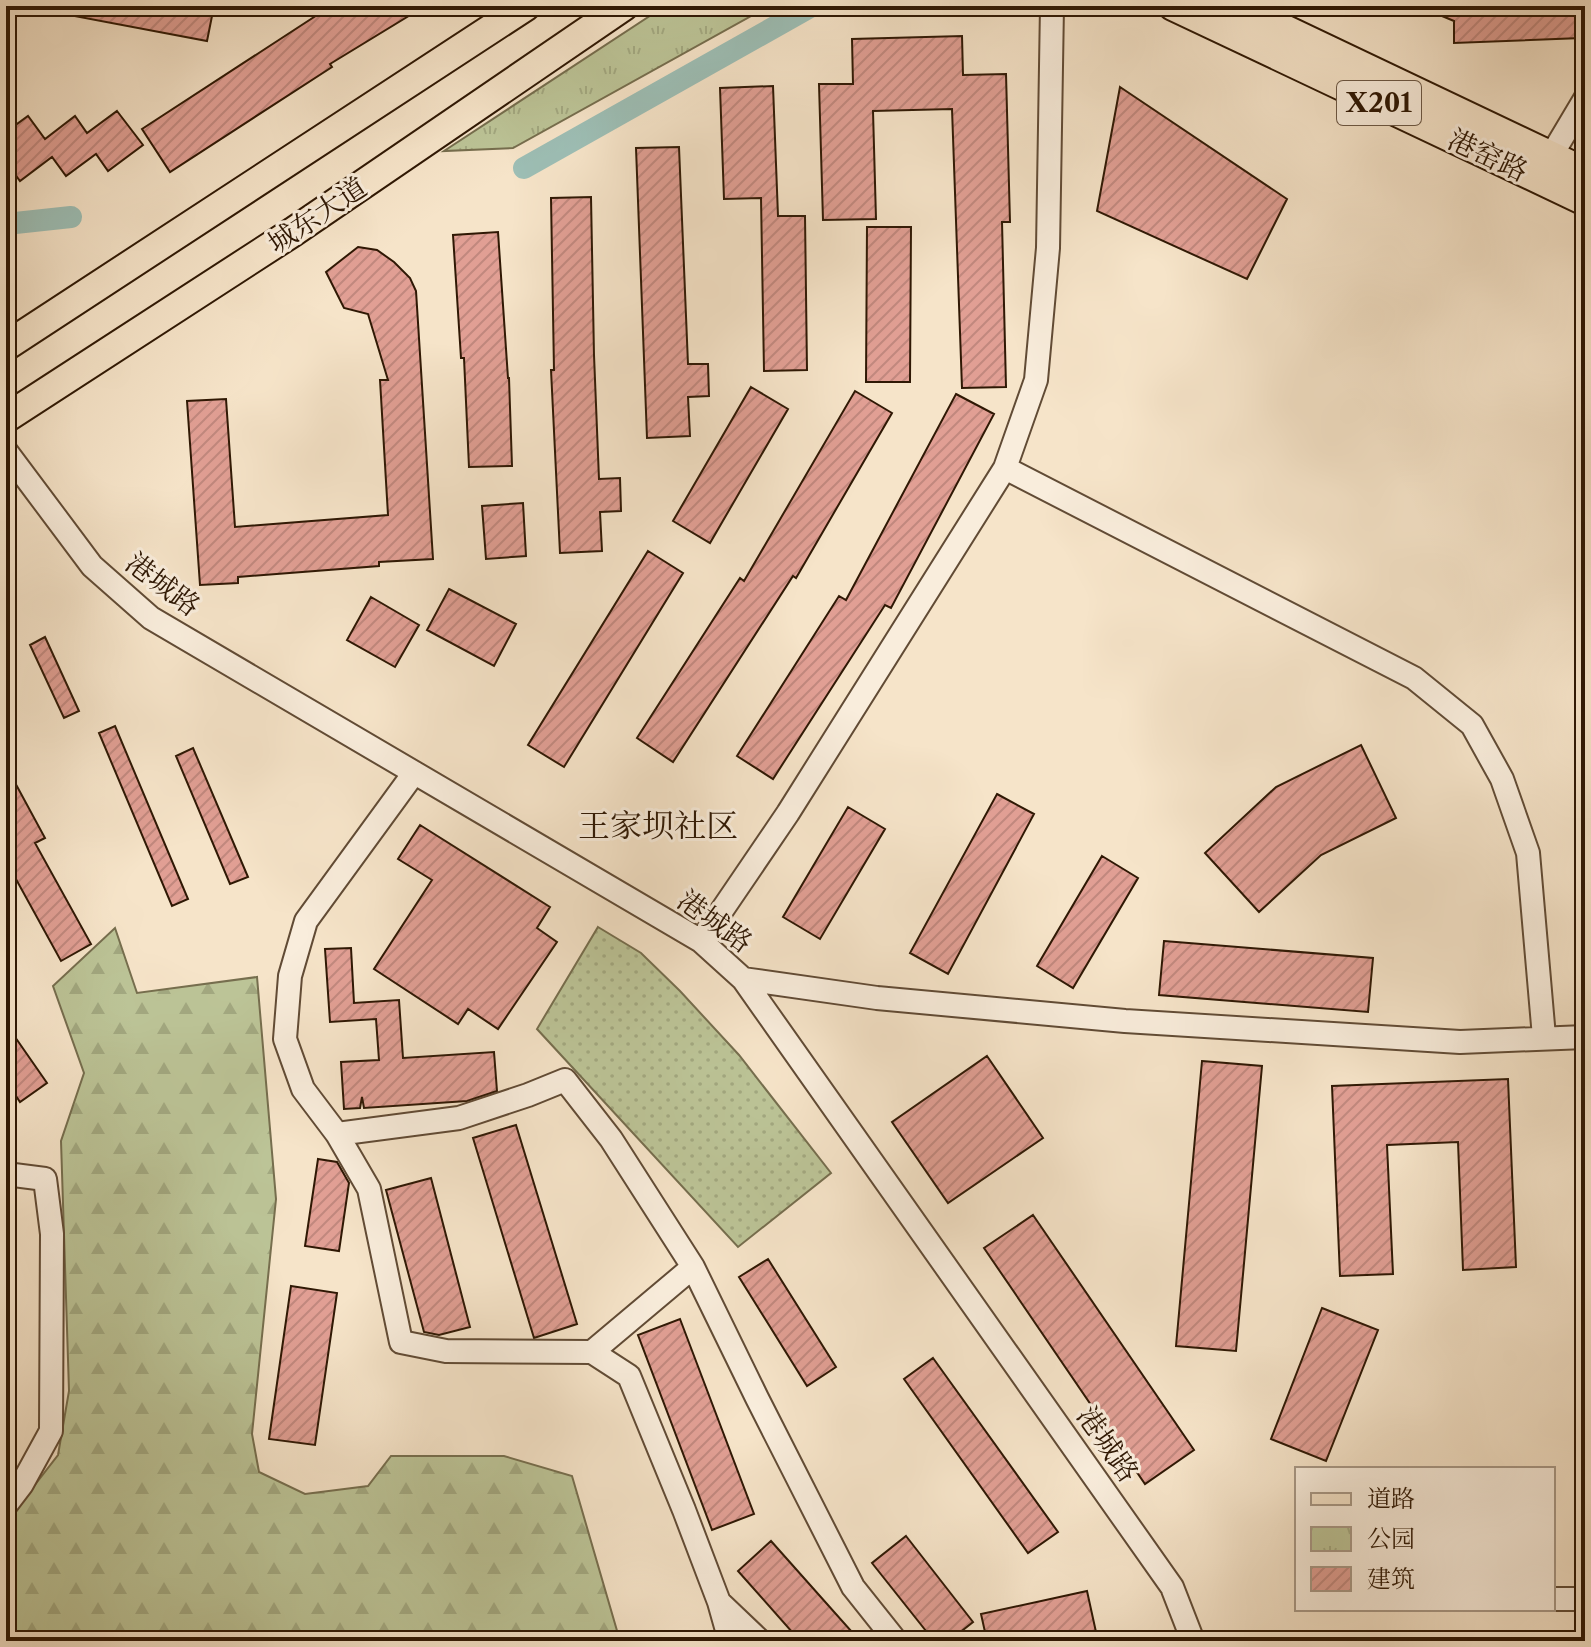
<svg xmlns="http://www.w3.org/2000/svg" width="1591" height="1647" viewBox="0 0 1591 1647" font-family="'Libre Caslon Text','Noto Serif SC',serif">
  <defs>
    <pattern id="grass-dots" width="8" height="8" patternUnits="userSpaceOnUse" patternTransform="scale(2)"><rect width="8" height="8" fill="#bcc497"/><path d="M2 2h.1M6 6h.1" fill="none" stroke="#a2a880" stroke-width="1.8" stroke-linecap="round"/></pattern>
    <pattern id="forest-firs" width="22" height="20" patternUnits="userSpaceOnUse" patternTransform="scale(2)"><rect width="22" height="20" fill="#bcc497"/><path d="M5 1l3.5 6h-7zM16 11l3.5 6h-7z" fill="#a2a880"/></pattern>
    <pattern id="park-tufts" width="24" height="20" patternUnits="userSpaceOnUse" patternTransform="scale(2)"><rect width="24" height="20" fill="#bcc497"/><path d="M3 7l-1-3M5 7V3M7 7l1-3M15 17l-1-3M17 17v-4M19 17l1-3" fill="none" stroke="#a2a880"/></pattern>
    <pattern id="building-hatch" width="6" height="6" patternUnits="userSpaceOnUse" patternTransform="scale(2)"><rect width="6" height="6" fill="#e19f94"/><path d="M-1 1l2-2M0 6l6-6M5 7l2-2" fill="none" stroke="#c1887e"/></pattern>
  </defs>
  <rect width="100%" height="100%" fill="#f6e4c9"/>
  <filter id="stains"><feTurbulence type="fractalNoise" baseFrequency=".0025" numOctaves="4"/><feColorMatrix values="0 0 0 0 .2 0 0 0 0 .09 0 0 0 0 .02 0 0 0 .5 -.17"/></filter>
  <radialGradient id="worn" r=".72"><stop offset=".6" stop-color="#630" stop-opacity="0"/><stop offset="1" stop-color="#630" stop-opacity=".3"/></radialGradient>
  <path fill="url(#grass-dots)" stroke="#766e4e" stroke-width="2" d="M 598,927 L 641,953 L 680,991 L 739,1055 L 831,1173 L 738,1247 L 537,1029 Z"/>
  <path fill="url(#forest-firs)" stroke="#766e4e" stroke-width="2" d="M 115,928 L 137,993 L 257,977 L 276,1199 L 252,1434 L 259,1472 L 305,1494 L 368,1486 L 391,1456 L 504,1456 L 572,1476 L 620,1641 L 6,1641 L 6,1522 L 58,1455 L 69,1391 L 61,1141 L 84,1073 L 53,986 Z"/>
  <path fill="url(#park-tufts)" stroke="#766e4e" stroke-width="2" d="M 665,6 L 769,6 L 513,148 L 444,151 Z"/>
  <g fill="none" stroke-linecap="round" stroke-linejoin="round">
    <path stroke="#9dbfb6" stroke-width="22" d="M 524,168 L 812,6
      M 6,224 L 71,217"/>
  </g>
  <path fill="url(#building-hatch)" stroke="#2f1804" stroke-width="2" d="M 69,6 L 214,6 L 207,41 L 69,15 Z
    M 331,6 L 425,6 L 330,64 L 332,67 L 170,172 L 142,129 Z
    M 1418,6 L 1580,6 L 1581,38 L 1454,43 L 1454,21 Z
    M 962,36 L 963,75 L 1006,74 L 1010,222 L 1002,222 L 1006,387 L 962,388 L 952,109 L 873,111 L 876,219 L 823,220 L 819,84 L 853,84 L 852,39 Z
    M 773,86 L 778,216 L 805,216 L 807,370 L 764,371 L 761,198 L 724,199 L 720,88 Z
    M 1120,87 L 1287,199 L 1247,279 L 1097,211 Z
    M 117,111 L 143,145 L 108,171 L 96,154 L 66,176 L 52,157 L 20,181 L 6,162 L 6,132 L 28,116 L 45,139 L 75,116 L 87,133 Z
    M 679,147 L 688,364 L 708,364 L 709,396 L 688,397 L 690,436 L 647,438 L 636,148 Z
    M 591,197 L 594,355 L 599,479 L 620,478 L 621,511 L 600,512 L 602,551 L 560,553 L 551,370 L 554,370 L 551,198 Z
    M 867,227 L 911,227 L 910,382 L 866,382 Z
    M 498,232 L 508,378 L 509,378 L 512,466 L 469,467 L 464,358 L 461,358 L 453,235 Z
    M 358,247 L 377,250 L 394,262 L 410,278 L 416,291 L 433,559 L 379,562 L 379,566 L 238,577 L 238,583 L 200,585 L 187,401 L 226,399 L 235,527 L 388,515 L 380,380 L 388,380 L 368,314 L 344,308 L 326,272 Z
    M 751,387 L 788,409 L 710,543 L 673,521 Z
    M 855,391 L 892,413 L 796,578 L 793,576 L 673,762 L 637,738 L 740,578 L 744,581 Z
    M 956,394 L 994,414 L 891,608 L 885,605 L 773,779 L 737,756 L 839,596 L 846,600 Z
    M 523,503 L 526,556 L 486,559 L 482,506 Z
    M 648,551 L 683,573 L 564,767 L 528,745 Z
    M 449,589 L 516,624 L 494,666 L 427,630 Z
    M 371,597 L 419,625 L 395,667 L 347,640 Z
    M 45,637 L 79,711 L 64,718 L 30,645 Z
    M 115,726 L 188,899 L 172,906 L 99,733 Z
    M 1361,745 L 1396,818 L 1321,855 L 1259,912 L 1205,853 L 1276,787 Z
    M 193,748 L 248,877 L 230,884 L 176,756 Z
    M 6,766 L 45,838 L 35,843 L 91,944 L 61,961 L 6,861 Z
    M 997,794 L 1034,814 L 948,974 L 910,953 Z
    M 848,807 L 885,829 L 820,939 L 783,917 Z
    M 420,825 L 550,907 L 537,928 L 557,942 L 498,1029 L 468,1009 L 458,1024 L 374,969 L 432,880 L 398,859 Z
    M 1102,856 L 1138,878 L 1073,988 L 1037,966 Z
    M 1164,941 L 1373,958 L 1368,1012 L 1159,995 Z
    M 351,948 L 354,1003 L 399,1000 L 403,1058 L 494,1052 L 497,1091 L 467,1101 L 364,1108 L 362,1097 L 360,1108 L 344,1109 L 341,1062 L 379,1060 L 376,1019 L 330,1022 L 325,949 Z
    M 6,1024 L 47,1083 L 20,1102 L 6,1081 Z
    M 987,1056 L 1043,1138 L 948,1203 L 892,1122 Z
    M 1202,1061 L 1262,1066 L 1236,1351 L 1176,1346 Z
    M 1508,1079 L 1516,1267 L 1463,1270 L 1458,1142 L 1387,1145 L 1393,1274 L 1340,1276 L 1332,1086 Z
    M 516,1125 L 577,1324 L 534,1338 L 473,1138 Z
    M 318,1159 L 337,1162 L 349,1183 L 339,1251 L 305,1246 Z
    M 431,1178 L 470,1327 L 439,1335 L 424,1332 L 386,1190 Z
    M 1033,1215 L 1194,1450 L 1145,1484 L 984,1248 Z
    M 768,1259 L 836,1367 L 807,1386 L 739,1277 Z
    M 291,1286 L 337,1293 L 315,1445 L 269,1439 Z
    M 1322,1308 L 1378,1330 L 1326,1461 L 1271,1439 Z
    M 680,1319 L 754,1514 L 712,1530 L 638,1335 Z
    M 933,1358 L 1058,1532 L 1028,1553 L 904,1379 Z
    M 906,1536 L 973,1622 L 949,1641 L 934,1641 L 872,1563 Z
    M 771,1541 L 860,1641 L 800,1641 L 738,1571 Z
    M 1087,1591 L 1096,1632 L 1056,1641 L 987,1641 L 981,1614 Z"/>
  <g fill="none" stroke-linecap="round" stroke-linejoin="round">
    <defs>
      <path id="minor" d="M 1551,156 L 1585,99
        M 6,451 L 92,566 L 151,618 L 701,941 L 743,979 L 1172,1587 L 1193,1641
        M 1005,468 L 1414,678 L 1472,725 L 1502,779 L 1528,853 L 1544,1037
        M 414,773 L 306,921 L 290,976 L 285,1039 L 303,1089 L 337,1134 L 369,1189 L 401,1342 L 446,1351 L 592,1352 L 629,1376 L 684,1510 L 719,1602 L 730,1641
        M 701,941 L 788,813 L 1005,468 L 1036,380 L 1048,248 L 1052,6
        M 743,979 L 877,998 L 1125,1021 L 1460,1042 L 1585,1037
        M 337,1134 L 459,1118 L 528,1095 L 565,1080 L 611,1139 L 693,1267 L 757,1398 L 853,1587 L 896,1641
        M 6,1174 L 45,1179 L 52,1234 L 51,1431 L 22,1484 L 6,1505
        M 592,1352 L 693,1267
        M 1553,1599 L 1585,1599
        M 720,1603 L 760,1641"/>
      <path id="major" d="M 1173,6 L 1585,201
        M 1236,6 L 1585,172
        M 6,346 L 526,6
        M 6,418 L 293,232 L 624,6"/>
    </defs>
    <use href="#minor" stroke="#614b35" stroke-width="26"/>
    <use href="#major" stroke="#2f1804" stroke-width="32"/>
    <use href="#minor" stroke="#f9eddc" stroke-width="22"/>
    <use href="#major" stroke="#f6e4c9" stroke-width="28"/>
  </g>
  <g text-anchor="middle" stroke-width="6" stroke-linejoin="round" paint-order="stroke">
    <rect fill="#f9eddc" stroke="#6c5845" stroke-width="2" x="1337" y="81" width="84" height="44" rx="6"/>
    <g font-size="26" font-weight="bold" fill="#2f1804">
      <text x="1379" y="112">X201</text>
    </g>
    <g font-size="28" fill="#2f1804" stroke="#f9eddc">
      <text transform="translate(1488 155) rotate(25)" y="10">港窑路</text>
      <text transform="translate(317 215) rotate(-34)" y="10">城东大道</text>
      <text transform="translate(163 584) rotate(37)" y="10">港城路</text>
      <text transform="translate(715 921) rotate(36)" y="10">港城路</text>
      <text transform="translate(1108 1444) rotate(55)" y="10">港城路</text>
    </g>
    <g font-size="32" fill="#2f1804" stroke="#f9eddc">
      <text x="658" y="837">王家坝社区</text>
    </g>
  </g>
  <rect width="1591" height="1647" fill="none" stroke="#f6e4c9" stroke-width="32"/>
  <rect x="8" y="8" width="1575" height="1631" fill="none" stroke="#2f1804" stroke-width="4"/>
  <rect x="16" y="16" width="1559" height="1615" fill="none" stroke="#2f1804" stroke-width="2"/>
  <rect x="1295" y="1467" width="260" height="144" fill="#f9eddc" stroke="#a89886" stroke-width="2"/>
  <rect x="1311" y="1493" width="40" height="12" fill="#f6e4c9" stroke="#a89886" stroke-width="2"/>
  <text x="1367" y="1507" font-size="24" fill="#2f1804">道路</text>
  <rect x="1311" y="1527" width="40" height="24" fill="url(#park-tufts)" stroke="#a89886" stroke-width="2"/>
  <text x="1367" y="1547" font-size="24" fill="#2f1804">公园</text>
  <rect x="1311" y="1567" width="40" height="24" fill="url(#building-hatch)" stroke="#a89886" stroke-width="2"/>
  <text x="1367" y="1587" font-size="24" fill="#2f1804">建筑</text>
  <rect width="100%" height="100%" filter="url(#stains)"/>
  <rect width="100%" height="100%" fill="url(#worn)"/>
</svg>
